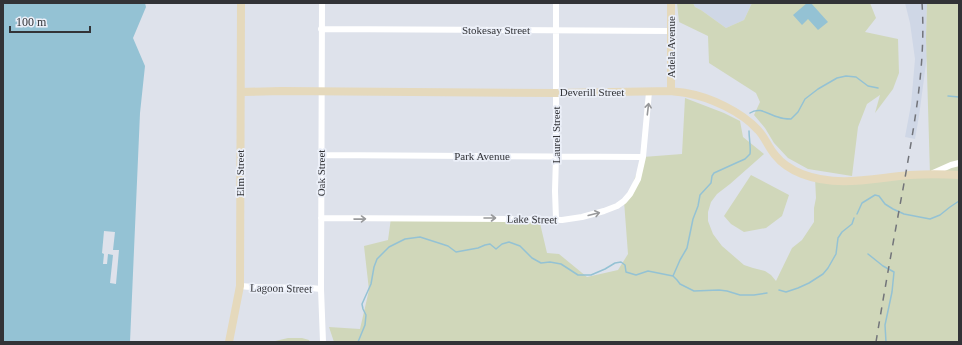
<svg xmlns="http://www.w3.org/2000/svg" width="962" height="345" viewBox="0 0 962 345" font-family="'Times New Roman',serif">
  <rect width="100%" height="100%" fill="#dee2eb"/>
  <path fill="#cfd7e6" d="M 693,3 L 752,3 L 744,20 L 726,28 L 701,10 L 695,7 Z
    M 905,3 L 927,3 L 926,38 L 927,56 L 919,116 L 915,139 L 905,137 L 911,105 L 915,59 L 910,23 Z"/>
  <path fill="#d0d7ba" d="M 677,3 L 693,3 L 695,7 L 701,10 L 726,28 L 744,20 L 752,3 L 870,3 L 876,18 L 865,32 L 898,39 L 899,73 L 893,89 L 875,113 L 880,95 L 867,104 L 858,127 L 852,176 L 808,169 L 788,158 L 774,143 L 765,128 L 754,115 L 760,102 L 756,93 L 709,63 L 708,36 L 679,22 Z
    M 927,3 L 959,3 L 959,342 L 334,342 L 329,327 L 360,329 L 369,290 L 364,246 L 388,240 L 391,218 L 539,219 L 547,253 L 559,254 L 587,277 L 618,270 L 628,254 L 624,201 L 627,198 L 643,157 L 682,154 L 685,98 L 724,113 L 740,121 L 743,137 L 764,154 L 730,184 L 717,194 L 711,202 L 708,212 L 708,221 L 713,234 L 722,246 L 744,265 L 753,268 L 765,271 L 771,275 L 776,281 L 792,248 L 802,240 L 814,222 L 814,208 L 816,198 L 815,178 L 824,180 L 930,175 L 926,38 Z
    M 751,175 L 789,195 L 782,216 L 766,228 L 744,232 L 731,224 L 724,216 Z
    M 288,338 L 302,338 L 309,340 L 310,342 L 271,342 Z"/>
  <path fill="#94c2d4" d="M 3,3 L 145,3 L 146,7 L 133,38 L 145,66 L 140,113 L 134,250 L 130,342 L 3,342 Z
    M 807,3 L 811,3 L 828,22 L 818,30 L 808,19 L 802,25 L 793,15 Z"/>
  <path fill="#dee2eb" d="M 104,231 L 115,232 L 113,250 L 119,250 L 116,284 L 110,283 L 113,255 L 108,254 L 107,264 L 103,264 L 104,254 L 102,253 Z"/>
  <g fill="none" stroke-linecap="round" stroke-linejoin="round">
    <path stroke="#94c2d4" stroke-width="1.5" d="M 948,96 L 959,97
      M 750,113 C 760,106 769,115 778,117 C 783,119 787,119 791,119 L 798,112 L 805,99 L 818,89 L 837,78 L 846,76 L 856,77 L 868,86 L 878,88
      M 857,214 L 862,203 L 875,195 L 879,196 L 885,204 L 893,209 L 904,214 L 930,219 L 940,215 L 950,207 L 959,201
      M 868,254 L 883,266 L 894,272 L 892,292 L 885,325 L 886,342
      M 673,276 L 680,260 L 687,248 L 693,219 L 698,206 L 700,195 L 711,183 L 712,176 L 714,173 L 736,163 L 745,159 L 750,154 C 751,146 749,139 749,131
      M 779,290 L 786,292 L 798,288 L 809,283 L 823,274 L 828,268 L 836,254 L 838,238 L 842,232 L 852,224 L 854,218
      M 358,342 L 365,325 L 366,315 L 363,309 L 362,304 L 371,284 L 374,267 L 377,259 L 389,247 L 405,239 L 420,237 L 448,246 L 456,252 L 478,248 L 485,245 L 490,244 L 496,249 L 502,244 L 509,242 L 520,246 L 532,258 L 541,263 L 550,262 L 561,264 L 578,275 L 591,275 L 605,269 L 615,263 L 621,262 L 625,265 L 626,272 L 636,275 L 648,271 L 673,276 L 677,280 L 680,284 L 694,291 L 719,290 L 727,291 L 740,295 L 754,295 L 767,293"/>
    <path stroke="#fff" stroke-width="6" d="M 322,3 L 321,289 L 323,342
      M 556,3 L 556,157 L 555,191 L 556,219
      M 321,29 L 670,31
      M 321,155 L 643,157
      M 933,173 L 951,165 L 959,163
      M 321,218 L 509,219 L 562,220 L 582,217 L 604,211 L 617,206 L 624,201 L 630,194 L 638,179 L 643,157 L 649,92
      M 240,286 C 267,289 294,286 321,289"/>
    <path stroke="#e5d9bc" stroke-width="8" d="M 671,3 L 671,91
      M 241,92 L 281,91 L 556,93 L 671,91 C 676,92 681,92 686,93 C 710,97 742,112 758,130 C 765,137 768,147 775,155 C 782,164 792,170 802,174 C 838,188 874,178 910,175 C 926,174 943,174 959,175
      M 229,342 L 240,286 L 241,3"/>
    <path stroke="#72747a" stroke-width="1.5" stroke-dasharray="7 7" stroke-linecap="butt" d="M 876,342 C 885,287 895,232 905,178 C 915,120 926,62 922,3"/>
  </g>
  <defs><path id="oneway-shaft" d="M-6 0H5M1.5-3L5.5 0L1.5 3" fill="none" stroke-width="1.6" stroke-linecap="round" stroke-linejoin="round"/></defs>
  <g stroke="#98999b">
    <use href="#oneway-shaft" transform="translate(648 109) rotate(-83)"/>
    <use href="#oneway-shaft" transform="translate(594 214) rotate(-14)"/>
    <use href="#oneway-shaft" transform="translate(490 218)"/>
    <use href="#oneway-shaft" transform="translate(360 219) rotate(-1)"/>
  </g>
  <g text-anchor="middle" stroke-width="3.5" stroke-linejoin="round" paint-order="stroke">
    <g font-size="11" fill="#323337" stroke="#ebeff8">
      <text x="496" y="34">Stokesay Street</text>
      <text transform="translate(671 47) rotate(-90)" y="4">Adela Avenue</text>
      <text x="592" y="96">Deverill Street</text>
      <text transform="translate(556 135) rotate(-90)" y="4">Laurel Street</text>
      <text x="482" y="160">Park Avenue</text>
      <text transform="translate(240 173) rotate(-90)" y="4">Elm Street</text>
      <text transform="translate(321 173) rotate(-90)" y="4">Oak Street</text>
      <text transform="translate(532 219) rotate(1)" y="4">Lake Street</text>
      <text transform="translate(281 288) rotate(1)" y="4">Lagoon Street</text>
    </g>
  </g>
  <rect width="962" height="345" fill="none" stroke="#323337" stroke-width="8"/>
  <path d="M10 26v6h80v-6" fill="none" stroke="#323337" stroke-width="2"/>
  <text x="16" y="26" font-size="12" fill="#323337" stroke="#ebeff8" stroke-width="3" paint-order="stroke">100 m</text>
</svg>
